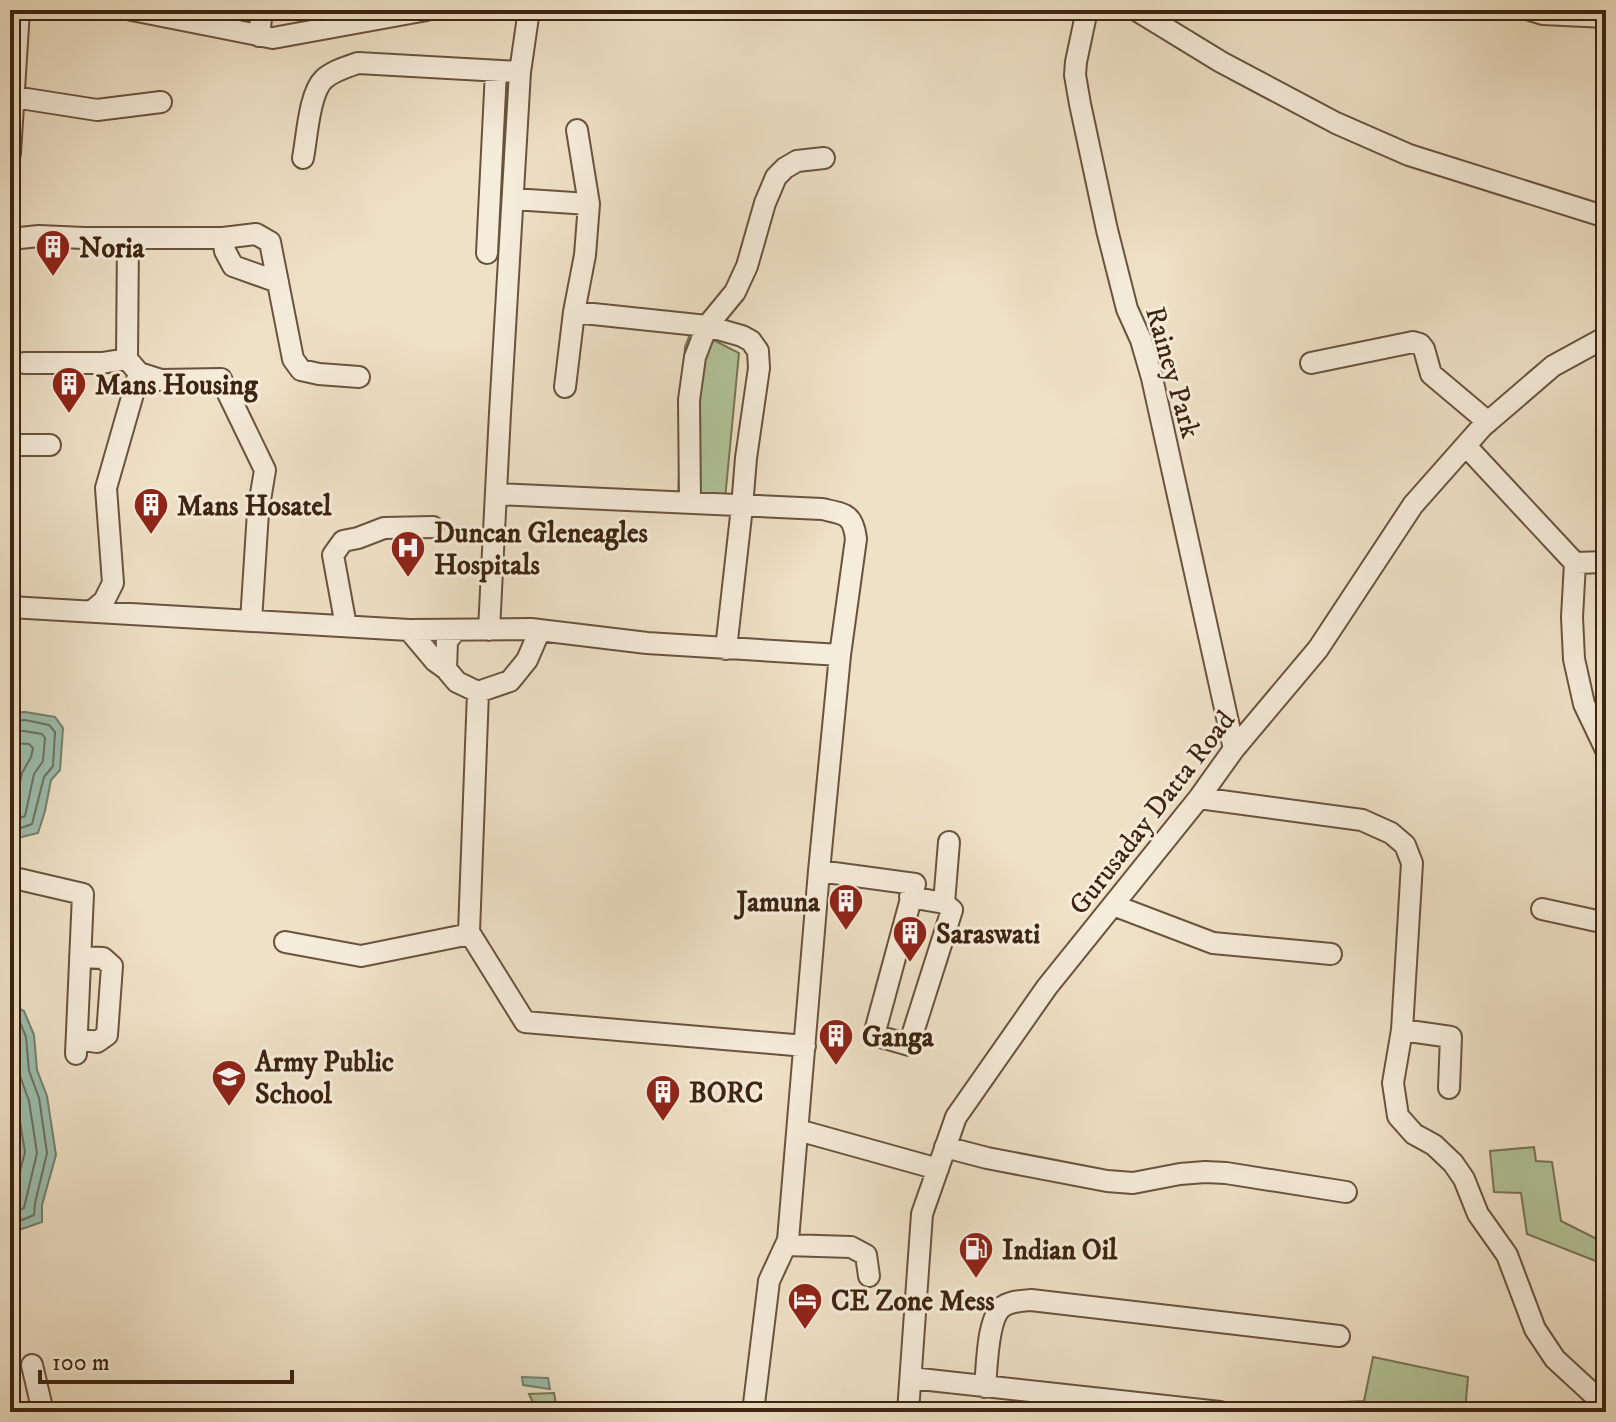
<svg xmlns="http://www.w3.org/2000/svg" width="1616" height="1422" viewBox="0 0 1616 1422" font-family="'IM FELL DW Pica',serif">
  <rect width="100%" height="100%" fill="#efe1c6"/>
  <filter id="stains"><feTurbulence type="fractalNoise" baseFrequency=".0025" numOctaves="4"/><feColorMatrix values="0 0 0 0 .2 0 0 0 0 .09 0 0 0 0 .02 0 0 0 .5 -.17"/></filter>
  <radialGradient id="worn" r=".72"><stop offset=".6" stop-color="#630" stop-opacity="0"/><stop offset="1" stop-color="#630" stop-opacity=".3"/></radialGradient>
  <path fill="#b2c49a" stroke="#787456" stroke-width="2" d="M 692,329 L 739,353 L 725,499 L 678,497 L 685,347 Z
    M 1534,1147 L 1536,1161 L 1552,1162 L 1561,1221 L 1605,1243 L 1598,1262 L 1527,1234 L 1521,1193 L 1494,1192 L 1490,1151 Z
    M 1373,1357 L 1468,1377 L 1465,1412 L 1196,1412 L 1196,1408 L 1364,1401 Z
    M 554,1393 L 556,1404 L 536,1409 L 529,1394 Z"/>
  <path fill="#9bbeae" stroke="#75806f" stroke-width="2" d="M 25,712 L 55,717 L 63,728 L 60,770 L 51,780 L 45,811 L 38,833 L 10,840 L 10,713 Z
    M 10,1004 L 24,1011 L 34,1035 L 37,1070 L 47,1096 L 56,1155 L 42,1205 L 42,1222 L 10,1233 Z
    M 522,1377 L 548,1378 L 550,1389 L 523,1385 Z"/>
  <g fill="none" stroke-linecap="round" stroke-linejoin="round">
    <path stroke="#6c7160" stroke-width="2" d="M 10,721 L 25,720 L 49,725 L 55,732 L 53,766 L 44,777 L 32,824 L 10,832
      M 10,731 L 24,731 L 42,734 L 45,738 L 43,761 L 34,774 L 25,816 L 10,822
      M 10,743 L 29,744 L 33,748 L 31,757 L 22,773 L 15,806 L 10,809
      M 10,1013 L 18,1017 L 26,1037 L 29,1071 L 39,1098 L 47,1153 L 35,1203 L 34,1215 L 10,1225
      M 10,1024 L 17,1040 L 19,1073 L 29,1101 L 37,1153 L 24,1208 L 10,1214
      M 10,1083 L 17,1104 L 25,1152 L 13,1199 L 10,1201"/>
    <defs>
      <path id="minor" d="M 132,10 L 273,38 L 427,10
        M 1087,10 L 1076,62 L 1075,75 L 1080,104 L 1107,230 L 1127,309 L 1141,340 L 1152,378 L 1234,749
        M 1136,10 L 1221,62 L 1336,123 L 1409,155 L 1606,217
        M 1530,10 L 1543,14 L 1606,17
        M 259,36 L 262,10
        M 14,97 L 97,110 L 161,102
        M 10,153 L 19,10
        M 303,158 C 307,138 309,93 324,79 C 333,71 346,67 358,63 L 520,72
        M 513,199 L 589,204
        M 223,238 L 225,251 L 233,266 L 278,282
        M 10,239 L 39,236 L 84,238 L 223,238 L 256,234 L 270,242 L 293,359 L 301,370 L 319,374 L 359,377
        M 487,253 L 496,71
        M 574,312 L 707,326 L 742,336 L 751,341 L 758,351 L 759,368 L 746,458 L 742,507 L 726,649
        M 127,359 L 139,373 L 161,380 L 221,379 L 265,470 L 258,512 L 251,621
        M 24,363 L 102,363 L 127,359 L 128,238
        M 1311,363 L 1413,342 L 1420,344 L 1424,349 L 1431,374 L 1488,422
        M 565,387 L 574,312 L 585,255 L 589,204 L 577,130
        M 10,445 L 50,445
        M 1466,446 L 1575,563 L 1572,617 L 1574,659 L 1584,704 L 1606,750
        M 496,494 L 822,509 C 844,514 853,513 856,539 L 840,655 L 819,871 L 788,1240 L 769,1281 L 753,1412
        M 690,502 L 689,400 L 695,357 L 707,326 L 735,292 L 747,266 L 765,203 L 776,177 L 785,168 L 797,161 L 824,158
        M 1575,563 L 1606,562
        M 10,607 L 409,630 L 531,629 L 647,643 L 840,655
        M 91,612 L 104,601 L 113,583 L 106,488 L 139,373
        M 346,626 L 333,555 L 343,541 L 358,538 L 384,528 L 433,527
        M 409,630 L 435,661 L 446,669
        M 456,630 L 447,641 L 446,669 L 457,682 L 478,692
        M 489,630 L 500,413 L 520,72 L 529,10
        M 540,630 L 527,660 L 510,681 L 478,692 L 469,932 L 525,1022 L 805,1046
        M 1199,798 L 1362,820 L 1391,833 L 1405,845 L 1412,863 L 1402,1030 L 1393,1083 L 1398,1116 L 1414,1134 L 1434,1145 L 1453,1163 L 1464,1179 L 1478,1214 L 1507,1255 L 1535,1329 L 1555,1359 L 1593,1394
        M 819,871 L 915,884 L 874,1035 L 909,1045 L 952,910 L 944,903
        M 10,877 L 83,894 L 76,1054
        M 910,897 L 944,903 L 949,842
        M 1113,905 L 1213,943 L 1331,954
        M 1542,909 L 1606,923
        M 285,942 L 361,956 L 470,934
        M 1402,1030 L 1451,1037 L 1449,1088
        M 77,1039 L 97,1042 L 107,1035 L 112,966 L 103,958 L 80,957
        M 798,1130 L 938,1169
        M 945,1147 L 987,1158 L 1107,1181 L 1133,1183 L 1180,1174 L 1205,1172 L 1226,1173 L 1346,1192
        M 786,1245 L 851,1247 L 866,1255 L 869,1276
        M 32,1365 L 43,1412
        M 911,1378 L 1220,1412
        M 985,1387 C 987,1368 987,1321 1001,1308 C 1009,1301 1021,1301 1031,1300 L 1339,1336
        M 908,1412 L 922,1214 L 956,1117 L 1047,987 L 1199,798 L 1234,749 L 1318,649 L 1413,505 L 1482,427 L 1553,366 L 1606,337"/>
    </defs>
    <use href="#minor" stroke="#6a533e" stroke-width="24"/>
    <use href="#minor" stroke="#f5ecda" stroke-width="20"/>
  </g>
  <defs>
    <symbol id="building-pin" viewBox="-11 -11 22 30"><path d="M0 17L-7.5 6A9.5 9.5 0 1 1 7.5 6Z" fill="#8f2418" stroke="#f5ecda"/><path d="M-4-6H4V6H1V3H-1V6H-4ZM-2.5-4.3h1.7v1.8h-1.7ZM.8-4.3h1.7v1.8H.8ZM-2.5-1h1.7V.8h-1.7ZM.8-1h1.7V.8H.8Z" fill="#fff"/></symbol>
    <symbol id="hospital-pin" viewBox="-11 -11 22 30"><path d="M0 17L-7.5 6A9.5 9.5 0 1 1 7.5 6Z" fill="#8f2418" stroke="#f5ecda"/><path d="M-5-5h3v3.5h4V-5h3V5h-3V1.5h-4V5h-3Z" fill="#fff"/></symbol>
    <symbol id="school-pin" viewBox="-11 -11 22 30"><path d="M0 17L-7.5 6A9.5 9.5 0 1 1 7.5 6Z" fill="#8f2418" stroke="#f5ecda"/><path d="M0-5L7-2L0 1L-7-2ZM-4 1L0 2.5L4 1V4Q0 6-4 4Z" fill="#fff"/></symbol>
    <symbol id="fuel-pin" viewBox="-11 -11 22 30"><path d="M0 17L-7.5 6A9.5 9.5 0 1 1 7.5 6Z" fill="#8f2418" stroke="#f5ecda"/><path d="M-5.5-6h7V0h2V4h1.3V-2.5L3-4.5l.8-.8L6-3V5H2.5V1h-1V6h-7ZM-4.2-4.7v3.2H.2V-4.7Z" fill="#fff"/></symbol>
    <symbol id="hotel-pin" viewBox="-11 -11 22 30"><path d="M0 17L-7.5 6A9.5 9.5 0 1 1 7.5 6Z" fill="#8f2418" stroke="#f5ecda"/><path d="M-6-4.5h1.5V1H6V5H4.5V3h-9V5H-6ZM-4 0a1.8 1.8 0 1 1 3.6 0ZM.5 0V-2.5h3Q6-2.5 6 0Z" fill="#fff"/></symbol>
  </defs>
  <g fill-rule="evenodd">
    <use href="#building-pin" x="33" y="227" width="40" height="54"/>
    <use href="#building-pin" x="49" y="364" width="40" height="54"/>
    <use href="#building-pin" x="131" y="485" width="40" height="54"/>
    <use href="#hospital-pin" x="388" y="528" width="40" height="54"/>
    <use href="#building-pin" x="826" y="881" width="40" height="54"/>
    <use href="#building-pin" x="890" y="913" width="40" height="54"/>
    <use href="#building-pin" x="816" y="1016" width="40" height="54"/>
    <use href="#school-pin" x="209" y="1057" width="40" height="54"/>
    <use href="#building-pin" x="643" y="1072" width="40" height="54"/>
    <use href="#fuel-pin" x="956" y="1229" width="40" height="54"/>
    <use href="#hotel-pin" x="785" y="1280" width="40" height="54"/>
  </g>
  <g text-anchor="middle" stroke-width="6" stroke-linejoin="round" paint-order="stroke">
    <g font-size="28" font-weight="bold" fill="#3d2411" stroke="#f5ecda" text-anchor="start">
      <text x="79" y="257">Noria</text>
      <text x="95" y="394">Mans Housing</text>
      <text x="177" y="515">Mans Hosatel</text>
      <text x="434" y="542">Duncan Gleneagles<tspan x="434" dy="32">Hospitals</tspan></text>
      <text x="820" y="911" text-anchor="end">Jamuna</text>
      <text x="936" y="943">Saraswati</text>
      <text x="862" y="1046">Ganga</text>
      <text x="255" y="1071">Army Public<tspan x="255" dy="32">School</tspan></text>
      <text x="689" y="1102">BORC</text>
      <text x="1002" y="1259">Indian Oil</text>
      <text x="831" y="1310">CE Zone Mess</text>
    </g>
    <g font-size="28" fill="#3d2411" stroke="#f5ecda">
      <text transform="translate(1174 372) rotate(74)" y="10">Rainey Park</text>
      <text transform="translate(1151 812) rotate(-52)" y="10">Gurusaday Datta Road</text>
    </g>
  </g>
  <rect width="1616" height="1422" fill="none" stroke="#efe1c6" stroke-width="40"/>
  <rect x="12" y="12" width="1592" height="1398" fill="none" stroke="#3d2411" stroke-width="4"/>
  <rect x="20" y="20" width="1576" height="1382" fill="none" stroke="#3d2411" stroke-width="2"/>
  <path d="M40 1370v12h252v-12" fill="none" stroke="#3d2411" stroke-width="4"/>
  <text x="52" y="1370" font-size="24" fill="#3d2411" stroke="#f5ecda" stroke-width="6" paint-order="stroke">100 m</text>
  <rect width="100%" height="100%" filter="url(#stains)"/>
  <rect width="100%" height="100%" fill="url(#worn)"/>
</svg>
